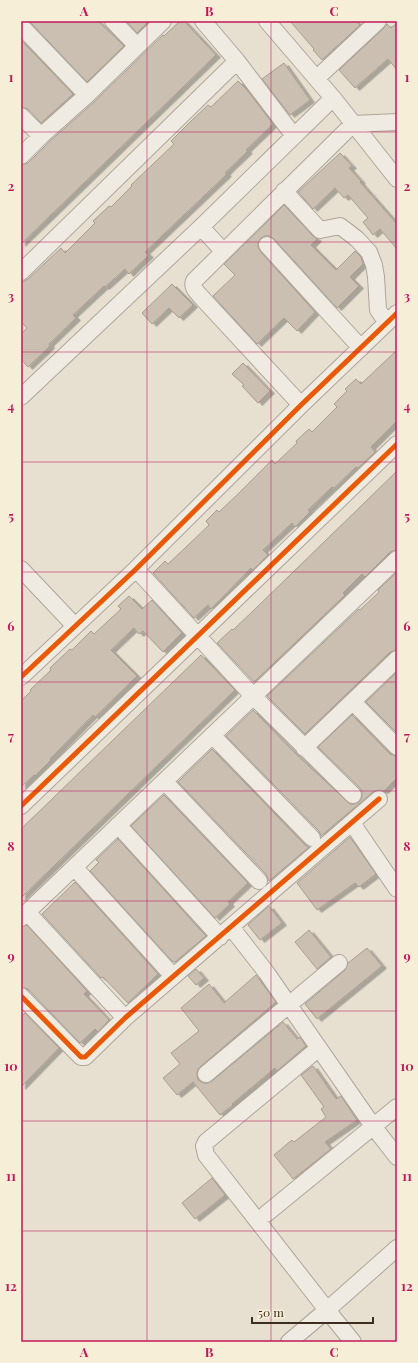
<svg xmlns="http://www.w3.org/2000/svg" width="418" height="1363" viewBox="0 0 418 1363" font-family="'Playfair Display',serif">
  <defs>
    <filter id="shadow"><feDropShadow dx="4.5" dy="2.5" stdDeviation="0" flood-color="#0004"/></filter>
  </defs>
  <rect width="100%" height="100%" fill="#e7e0d1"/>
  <path fill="#cbbfb2" stroke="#a89c90" filter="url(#shadow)" d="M 29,21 L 98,21 L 124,46 L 87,82 Z
    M 126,21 L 149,21 L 137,33 Z
    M 180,21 L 184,21 L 216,55 L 21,244 L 21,165 L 28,163 L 48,143 L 94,102 L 163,35 L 164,36 Z
    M 290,21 L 356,21 L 360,25 L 322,60 L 313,50 L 314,49 Z
    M 397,23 L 397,70 L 388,59 L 355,88 L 339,70 L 384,28 L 387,24 L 391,28 Z
    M 21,40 L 73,94 L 41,123 L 28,109 L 21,107 Z
    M 284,63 L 310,100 L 290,115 L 262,79 Z
    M 238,81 L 247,90 L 273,124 L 246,150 L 248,151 L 225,173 L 227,174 L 145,252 L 149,255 L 129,274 L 125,269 L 105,287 L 104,286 L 73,315 L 76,318 L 49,344 L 50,346 L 28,367 L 21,359 L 21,334 L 27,328 L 21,322 L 21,283 L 28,279 L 61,248 L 65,253 L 95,223 L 93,221 L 109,206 L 111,207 L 132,186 L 131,185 L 174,144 L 171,141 L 190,122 L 208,105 L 211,107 Z
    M 340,153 L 352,166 L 349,168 L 361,181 L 360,182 L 397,224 L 397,249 L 380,229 L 373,235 L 363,222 L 368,218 L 348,195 L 344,198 L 335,188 L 313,209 L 298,192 Z
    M 284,205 L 313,236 L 317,239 L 311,245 L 336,270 L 355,251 L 361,257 L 363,264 L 350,277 L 359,286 L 337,308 L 274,239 L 269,236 L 265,236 L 261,238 L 258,243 L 258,247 L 260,251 L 315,312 L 297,331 L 284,318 L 257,344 L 213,296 L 235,275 L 224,264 Z
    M 172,284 L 193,305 L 179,318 L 169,308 L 152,324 L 142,313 Z
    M 397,350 L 397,421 L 371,447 L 375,452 L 358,468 L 356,467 L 334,488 L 332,487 L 308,510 L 310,512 L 295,527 L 292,523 L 263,550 L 268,555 L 253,570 L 251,568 L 211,609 L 208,605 L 194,618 L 153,573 L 165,561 L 168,564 L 185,548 L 209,525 L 206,521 L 217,510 L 219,512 L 237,495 L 272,460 L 275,464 L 297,443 L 296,441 L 309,429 L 312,432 L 337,407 L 334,404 L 347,391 L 345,389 L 356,379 L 361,384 Z
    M 243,363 L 270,391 L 258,403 L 242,386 L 244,385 L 232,374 Z
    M 397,471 L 397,550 L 390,552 L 365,577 L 362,574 L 343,593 L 345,595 L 254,682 L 217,643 L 232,629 L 233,630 L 254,610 Z
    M 397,572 L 397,650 L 390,652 L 305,734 L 267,696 L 359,609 L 360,610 L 379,592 L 378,590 Z
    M 129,596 L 142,609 L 152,600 L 182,633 L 163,652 L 143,631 L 139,634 L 134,628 L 111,650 L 137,676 L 95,717 L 93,715 L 50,759 L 51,760 L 35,776 L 34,775 L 21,787 L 21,701 L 31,691 L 30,690 L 51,670 L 50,668 L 70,649 L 72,650 L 91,631 L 94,634 L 121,609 L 118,606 Z
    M 201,655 L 235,690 L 21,898 L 21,829 Z
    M 397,672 L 397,733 L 366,702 Z
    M 253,710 L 297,755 L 350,804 L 355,804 L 360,801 L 362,797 L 362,792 L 360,788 L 318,747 L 352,715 L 390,754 L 397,756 L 397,778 L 384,791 L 378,790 L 373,792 L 321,836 L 319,831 L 226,736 Z
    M 212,749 L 305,845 L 309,847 L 269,881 L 266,874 L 178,782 Z
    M 164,795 L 248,883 L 228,902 L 230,904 L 215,918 L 131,826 Z
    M 350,837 L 376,874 L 359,887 L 355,883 L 317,910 L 297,883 Z
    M 118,839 L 206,936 L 175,962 L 172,961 L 90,871 L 99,862 L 96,860 Z
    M 75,882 L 158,974 L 128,1003 L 103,977 L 101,978 L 42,914 Z
    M 269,906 L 282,923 L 260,940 L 248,925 Z
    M 27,925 L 87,991 L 84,994 L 109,1020 L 98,1032 L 95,1029 L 80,1043 L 28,989 L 21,987 L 21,927 Z
    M 309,930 L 331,957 L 317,969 L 295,942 Z
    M 367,948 L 382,966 L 317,1019 L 305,1004 L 345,970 L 348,963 Z
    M 196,969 L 204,978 L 196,985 L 188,976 Z
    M 256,975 L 276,1002 L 200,1067 L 197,1071 L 197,1075 L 198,1080 L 203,1083 L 208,1083 L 212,1081 L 283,1022 L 297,1039 L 300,1037 L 306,1046 L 277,1071 L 275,1068 L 232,1104 L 233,1105 L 220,1115 L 193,1082 L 177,1095 L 163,1078 L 180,1064 L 171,1053 L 199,1031 L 181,1008 L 209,984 L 224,1003 Z
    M 25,1013 L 59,1048 L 21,1087 L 21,1017 Z
    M 313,1066 L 336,1099 L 341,1096 L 357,1120 L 325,1142 L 331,1149 L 293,1179 L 274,1155 L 292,1140 L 294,1142 L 326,1117 L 321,1109 L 324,1107 L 301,1075 Z
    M 212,1178 L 225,1195 L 195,1219 L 182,1203 Z"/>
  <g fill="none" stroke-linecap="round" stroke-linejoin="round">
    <defs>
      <path id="minor" d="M 113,21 L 137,46
        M 203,21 L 237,61 L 294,136
        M 267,21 L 333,98 L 397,179
        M 21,26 L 87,95
        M 317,78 L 378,21
        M 21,116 L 41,136
        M 21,156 L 41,136 L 87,95 L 163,21
        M 284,191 L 320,230 L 340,226 L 357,239 L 369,252 L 374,265 L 376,277 L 378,310 L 387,323
        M 201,227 L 223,251
        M 267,245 L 361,348
        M 21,272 L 237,61
        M 21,397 L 201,227 L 333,98
        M 301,405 L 203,299 C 198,293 191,288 194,281 L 353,124 L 397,122
        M 21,569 L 75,626
        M 136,569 L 254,697 L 353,795
        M 21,677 L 136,569 L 301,405 L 397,313
        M 353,702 L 397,747
        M 213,736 L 312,838
        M 304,748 L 397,659
        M 165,782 L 259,881
        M 21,806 L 397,444
        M 352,823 L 397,889
        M 118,825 L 220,937
        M 75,868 L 173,976
        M 27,912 L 125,1018
        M 21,918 L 397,559
        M 231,927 L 266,972 L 373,1126 L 397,1157
        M 21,996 L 81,1057 L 85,1057 L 125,1018 L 379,799
        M 319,1048 L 206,1142 L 204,1146 L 206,1155 L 327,1310 L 397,1248
        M 206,1074 L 339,963
        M 266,1214 L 397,1107
        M 289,1342 L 327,1310 L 353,1342"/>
    </defs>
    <use href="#minor" stroke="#ada599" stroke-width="18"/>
    <use href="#minor" stroke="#efebe3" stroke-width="16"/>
    <defs>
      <path id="cycleway" d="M 21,677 L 136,569 L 301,405 L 397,313
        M 21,806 L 397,444
        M 21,996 L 81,1057 L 85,1057 L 125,1018 L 379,799"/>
    </defs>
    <use href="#cycleway" stroke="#f7eed8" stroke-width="8"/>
    <use href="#cycleway" stroke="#e8590c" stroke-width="5"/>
  </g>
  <path fill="none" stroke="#c2185b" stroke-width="1" stroke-opacity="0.55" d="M 147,21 L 147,1342M 271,21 L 271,1342M 21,132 L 397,132M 21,242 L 397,242M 21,352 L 397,352M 21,462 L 397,462M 21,572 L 397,572M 21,682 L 397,682M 21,791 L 397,791M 21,901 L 397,901M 21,1011 L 397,1011M 21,1121 L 397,1121M 21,1231 L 397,1231"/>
  <rect width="418" height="1363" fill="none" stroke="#f7eed8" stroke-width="44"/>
  <path d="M252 1317v6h121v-6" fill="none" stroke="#3d2e20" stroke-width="2"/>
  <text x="258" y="1317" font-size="12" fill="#3d2e20" stroke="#f7eed8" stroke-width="3" paint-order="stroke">50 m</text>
  <rect x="22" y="22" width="374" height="1319" fill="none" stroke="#c2185b" stroke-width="1.5"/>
  <g font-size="13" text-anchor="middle" font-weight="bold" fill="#c2185b">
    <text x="84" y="16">A</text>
    <text x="209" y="16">B</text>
    <text x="334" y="16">C</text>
    <text x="11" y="82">1</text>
    <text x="407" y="82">1</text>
    <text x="11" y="191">2</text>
    <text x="407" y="191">2</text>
    <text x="11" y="301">3</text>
    <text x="407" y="301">3</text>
    <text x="11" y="411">4</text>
    <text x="407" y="411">4</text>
    <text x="11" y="521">5</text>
    <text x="407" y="521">5</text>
    <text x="11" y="631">6</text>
    <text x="407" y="631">6</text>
    <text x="11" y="741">7</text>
    <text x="407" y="741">7</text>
    <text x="11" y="851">8</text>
    <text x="407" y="851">8</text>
    <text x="11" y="961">9</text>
    <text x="407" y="961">9</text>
    <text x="11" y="1071">10</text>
    <text x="407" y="1071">10</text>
    <text x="11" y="1181">11</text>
    <text x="407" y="1181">11</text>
    <text x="11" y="1291">12</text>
    <text x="407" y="1291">12</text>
    <text x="84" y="1357">A</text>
    <text x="209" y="1357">B</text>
    <text x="334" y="1357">C</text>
  </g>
</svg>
